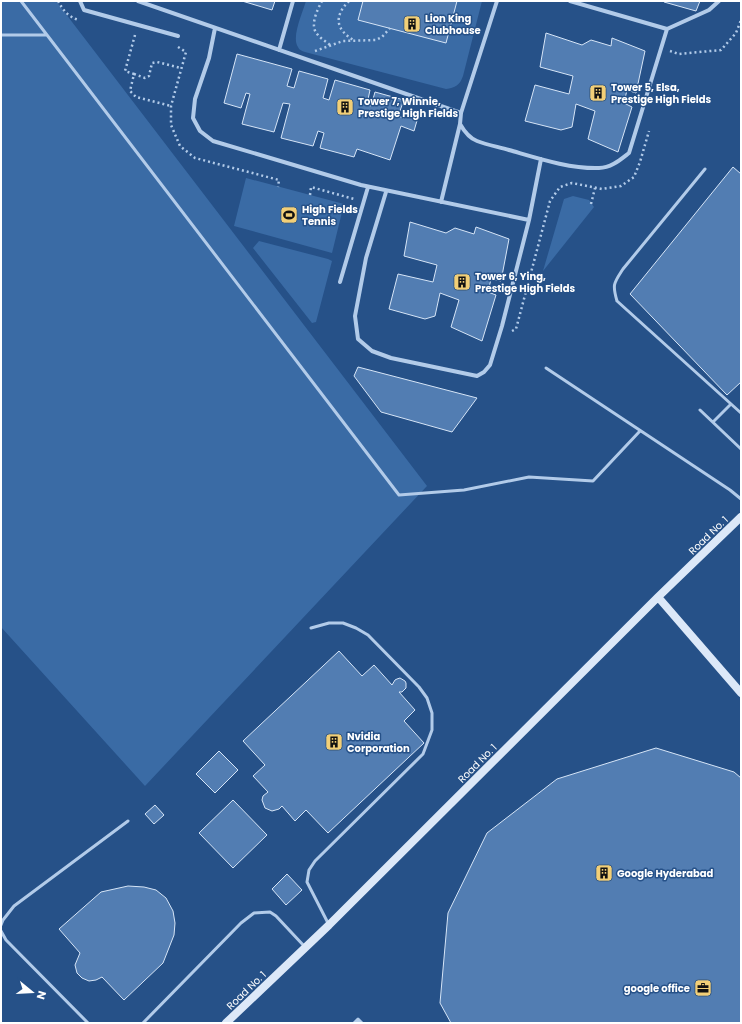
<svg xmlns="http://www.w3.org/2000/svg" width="742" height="1024" viewBox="0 0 742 1024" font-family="Poppins,sans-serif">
  <rect width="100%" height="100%" fill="#265188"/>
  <path fill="#3a6ba5" d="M 1,1 L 56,1 L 427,486 L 145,786 L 1,627 Z
    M 306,1 L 482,1 L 463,76 C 460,85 455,88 446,89 L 305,52 C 302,51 299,50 298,47 C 291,37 303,12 306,1 Z
    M 246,178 L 344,204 L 332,253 L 234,226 Z
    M 573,196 L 589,200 L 594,207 L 543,271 L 564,199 Z
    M 259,241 L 328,259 L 332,261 L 316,322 L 312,323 L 253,248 Z"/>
  <path fill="#527db2" stroke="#d6e5f7" d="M 242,1 L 275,1 L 272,10 Z
    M 363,1 L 457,1 L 446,43 L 358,20 Z
    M 665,1 L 700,1 L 696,11 L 664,2 Z
    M 546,33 L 582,45 L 591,40 L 611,46 L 612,38 L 645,51 L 636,93 L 627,90 L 624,103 L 632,107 L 618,152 L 588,139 L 595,111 L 576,104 L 572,127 L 561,130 L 525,121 L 535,85 L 569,94 L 573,76 L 540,67 Z
    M 237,54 L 292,69 L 287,86 L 294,88 L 299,71 L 328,79 L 323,98 L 329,100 L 335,80 L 370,90 L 367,104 L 371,106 L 375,92 L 404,100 L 398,116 L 404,118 L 406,114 L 418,117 L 414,131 L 401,126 L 390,160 L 357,149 L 354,157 L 320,148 L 324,133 L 318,131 L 313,146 L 281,138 L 290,104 L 283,103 L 274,132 L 242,124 L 250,94 L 246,93 L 241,108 L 224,103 Z
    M 733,167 L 741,174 L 741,382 L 727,395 L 630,294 Z
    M 410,222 L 446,233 L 455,228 L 474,234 L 476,227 L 509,239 L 501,281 L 491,279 L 488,292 L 496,295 L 482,341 L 451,327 L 459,300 L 440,293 L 435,316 L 425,319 L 389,309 L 398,274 L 433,282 L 437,265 L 404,256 Z
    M 358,367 L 477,398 L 452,432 L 381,412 L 354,376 Z
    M 339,651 L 362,676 L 374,665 L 392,685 L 395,680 L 397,679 L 400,678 L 405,681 L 406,683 L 406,688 L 402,692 L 399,692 L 415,710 L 404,721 L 424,743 L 328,833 L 306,810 L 295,821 L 282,806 L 279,809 L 272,811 L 265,808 L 262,800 L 263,796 L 268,792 L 253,776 L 265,765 L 243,741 Z
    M 656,748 L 734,772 L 741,778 L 741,1023 L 451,1023 L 440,1003 L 448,913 L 487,833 L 557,779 Z
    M 219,751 L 238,770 L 215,793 L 196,774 Z
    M 233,800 L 267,835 L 233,868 L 199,833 Z
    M 155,805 L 164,815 L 154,824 L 145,814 Z
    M 287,874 L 302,890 L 286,905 L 272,889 Z
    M 128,886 L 144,887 L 156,890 L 166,898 L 173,911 L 175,923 L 174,935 L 163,963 L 124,1000 L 102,977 L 96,980 L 89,981 L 82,978 L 77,973 L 75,965 L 80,953 L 59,929 L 101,892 Z"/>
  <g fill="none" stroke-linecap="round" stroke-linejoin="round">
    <path stroke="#b2cbe9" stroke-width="2.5" stroke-dasharray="2 3" stroke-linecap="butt" d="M 58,1 C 63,10 68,17 79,20
      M 322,1 C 317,10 309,27 318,35 C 321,39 327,42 331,46
      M 349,1 C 333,17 336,30 355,41
      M 135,35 L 125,71 L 134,74 L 130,91 L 136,97 L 171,106
      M 178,47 L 186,52 L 171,106 L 171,125 L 180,146 L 195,158 L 279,180 L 278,187
      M 315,51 L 343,41 L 376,40 L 382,37 L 390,28
      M 670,51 L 679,54 L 721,50 L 736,33 L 741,20
      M 134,74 L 145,78 L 149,76 L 152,63 L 157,62 L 181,68
      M 310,195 L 311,187 L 354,199
      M 591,204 L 595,188
      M 512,331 L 516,329 L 550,201 L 560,187 L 572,183 L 602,189 L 621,186 L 634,177 L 640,162 L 649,131"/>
    <path stroke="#b2cbe9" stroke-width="3" d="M 21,1 L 399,495 L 464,490 L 529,477 L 593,481 L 640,431
      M 1,35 L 47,35
      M 705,169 L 623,269 C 614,283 612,284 617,301 L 741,413
      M 546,368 L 730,490 L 741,499
      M 700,410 L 741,449
      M 713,422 L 731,404
      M 311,628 L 329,623 L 343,623 L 356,628 L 368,635 L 419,687 L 427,698 L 432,713 L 432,730 L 423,754 L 315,861 L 309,870 L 307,882 L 329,925
      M 1,925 L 3,920 L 14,906 L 128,821
      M 1,931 L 6,940 L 88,1023
      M 143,1023 L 241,923 L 254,913 L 270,912 L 276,916 L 305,947
      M 354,1023 L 358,1019 L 362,1023"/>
    <path stroke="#b2cbe9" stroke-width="4" d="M 80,1 L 84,10 L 178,36
      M 138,1 L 461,113
      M 497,1 L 461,113 L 460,124 C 464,131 469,138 477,141 C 487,145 499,147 509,150 C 537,158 570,169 599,168 C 611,168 620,160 629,153 L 667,29
      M 570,1 L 667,29 L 709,10 L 719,1
      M 215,28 L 209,58 L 195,99 L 193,118 L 200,131 L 213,141 L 361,185 L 529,220
      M 279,50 L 293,1
      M 386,192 L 366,258 L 355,316 L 358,339 L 372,351 L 391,358 L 477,376 L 484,372 L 490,365 L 502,326 L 529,220 L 541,159
      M 441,202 L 460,124
      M 340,282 L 368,187"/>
    <path stroke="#dce8f8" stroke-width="8" d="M 658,597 L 741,693
      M 226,1023 L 329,925 L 658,597 L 741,517"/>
  </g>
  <defs>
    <symbol id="building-square" viewBox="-11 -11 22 22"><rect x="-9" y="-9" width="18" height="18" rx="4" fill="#f2cf77" stroke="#265188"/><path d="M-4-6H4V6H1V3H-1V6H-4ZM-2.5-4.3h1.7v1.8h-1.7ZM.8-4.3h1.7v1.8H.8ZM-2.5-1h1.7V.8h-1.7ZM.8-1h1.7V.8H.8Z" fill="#111"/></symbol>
    <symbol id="stadium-square" viewBox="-11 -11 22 22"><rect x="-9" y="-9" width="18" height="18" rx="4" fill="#f2cf77" stroke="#265188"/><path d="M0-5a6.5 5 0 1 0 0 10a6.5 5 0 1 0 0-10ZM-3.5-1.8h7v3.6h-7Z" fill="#111"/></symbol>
    <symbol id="office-square" viewBox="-11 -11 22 22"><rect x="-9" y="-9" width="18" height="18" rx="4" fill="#f2cf77" stroke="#265188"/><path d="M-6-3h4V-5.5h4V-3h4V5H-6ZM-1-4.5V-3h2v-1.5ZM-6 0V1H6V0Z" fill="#111"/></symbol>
  </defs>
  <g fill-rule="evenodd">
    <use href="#building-square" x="402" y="14" width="20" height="20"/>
    <use href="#building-square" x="588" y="83" width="20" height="20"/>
    <use href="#building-square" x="335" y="97" width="20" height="20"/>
    <use href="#stadium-square" x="279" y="205" width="20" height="20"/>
    <use href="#building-square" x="452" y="272" width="20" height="20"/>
    <use href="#building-square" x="324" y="732" width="20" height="20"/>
    <use href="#building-square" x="594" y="863" width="20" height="20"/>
    <use href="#office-square" x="693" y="978" width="20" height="20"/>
  </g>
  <g text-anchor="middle" stroke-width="3" stroke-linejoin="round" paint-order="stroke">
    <g font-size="10" font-weight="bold" fill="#fff" stroke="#265188" text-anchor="start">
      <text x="425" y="22">Lion King<tspan x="425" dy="12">Clubhouse</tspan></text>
      <text x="611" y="91">Tower 5, Elsa,<tspan x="611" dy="12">Prestige High Fields</tspan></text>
      <text x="358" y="105">Tower 7, Winnie,<tspan x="358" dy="12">Prestige High Fields</tspan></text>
      <text x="302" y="213">High Fields<tspan x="302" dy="12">Tennis</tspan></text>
      <text x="475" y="280">Tower 6, Ying,<tspan x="475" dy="12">Prestige High Fields</tspan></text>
      <text x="347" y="740">Nvidia<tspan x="347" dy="12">Corporation</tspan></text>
      <text x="617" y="877">Google Hyderabad</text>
      <text x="690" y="992" text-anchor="end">google office</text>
    </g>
    <g font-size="10" fill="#fff" stroke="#265188">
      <text transform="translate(708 535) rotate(-44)" y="4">Road No. 1</text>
      <text transform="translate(477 763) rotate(-45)" y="4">Road No. 1</text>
      <text transform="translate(246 990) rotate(-44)" y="4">Road No. 1</text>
    </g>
  </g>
  <rect width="742" height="1024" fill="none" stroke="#ffffff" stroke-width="4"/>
  <g transform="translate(32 992) rotate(108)" stroke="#265188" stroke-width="3" paint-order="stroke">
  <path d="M0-3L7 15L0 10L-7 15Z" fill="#ffffff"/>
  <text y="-6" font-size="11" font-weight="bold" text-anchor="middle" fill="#ffffff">N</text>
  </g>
</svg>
